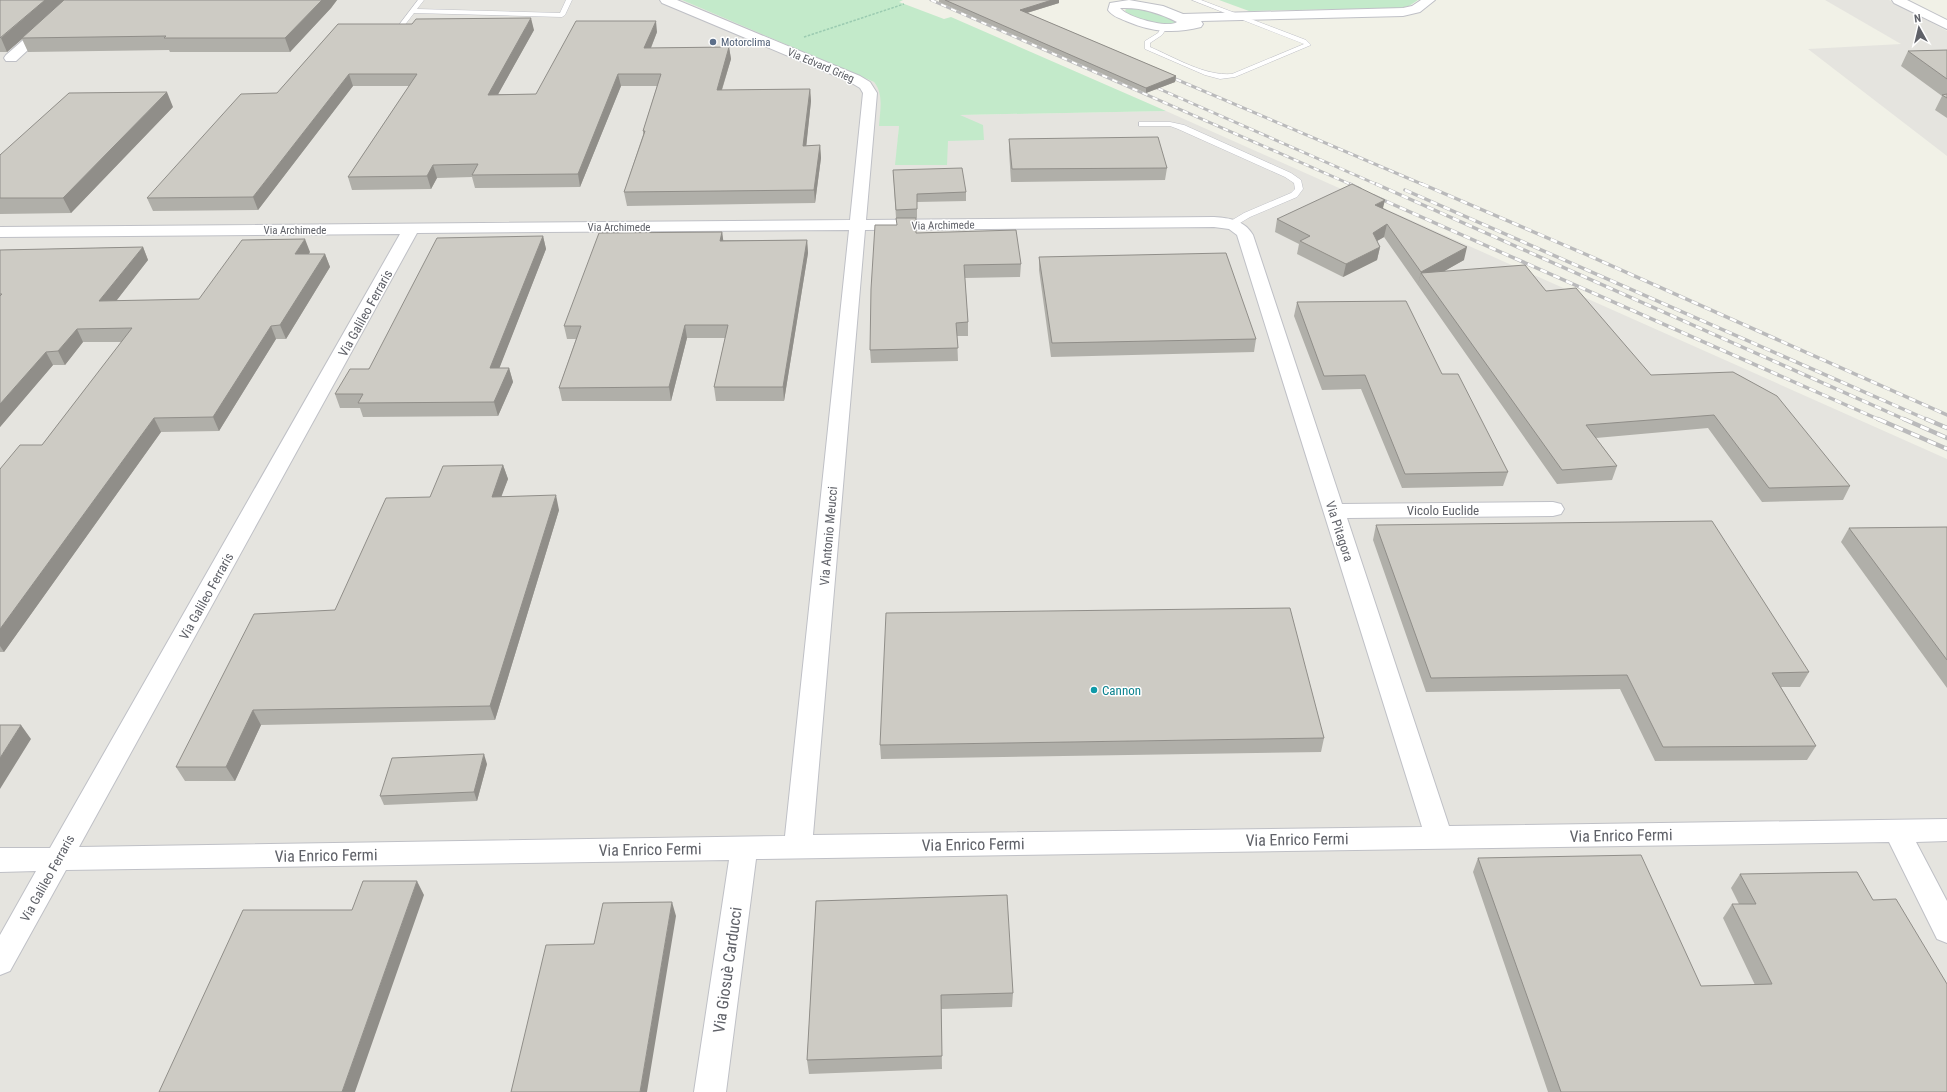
<svg xmlns="http://www.w3.org/2000/svg" width="1947" height="1092" viewBox="0 0 1947 1092" font-family="'Roboto Condensed',sans-serif">
  <rect width="100%" height="100%" fill="#f1f1e7"/>
  <path fill="#e5e4df" d="M 0,0 L 682,0 L 874,82 L 879,89 L 881,96 L 899,126 L 896,165 L 947,165 L 947,141 L 958,115 L 1166,111 L 1947,459 L 1947,1092 L 0,1092 Z
    M 1825,0 L 1889,0 L 1947,31 L 1947,156 L 1808,49 L 1901,44 Z"/>
  <path fill="#c3eaca" d="M 682,0 L 903,0 L 899,2 L 944,19 L 951,17 L 1166,111 L 960,115 L 983,125 L 984,140 L 948,141 L 947,165 L 895,165 L 899,126 L 879,126 C 880,111 884,94 874,82 Z
    M 1219,0 L 1418,0 L 1409,6 L 1401,8 L 1249,11 Z
    M 1128,8 L 1144,8 L 1173,20 L 1176,24 L 1159,27 L 1127,14 L 1125,10 Z"/>
  <g fill="none" stroke-linecap="round" stroke-linejoin="round">
    <defs>
      <path id="lane" d="M 418,0 L 424,0 L 417,9 L 560,13 L 566,0 L 572,0 L 565,15 L 562,17 L 414,13 L 404,26 L 400,26 L 399,25 Z
        M 1192,0 L 1201,0 L 1306,40 L 1311,45 L 1235,77 L 1220,79 L 1205,75 L 1145,49 L 1145,41 L 1158,33 L 1161,28 L 1165,28 L 1166,29 L 1162,35 L 1150,43 L 1150,47 C 1176,58 1204,76 1232,74 L 1304,44 Z
        M 1139,122 L 1170,122 L 1184,125 L 1291,173 L 1301,180 L 1303,189 L 1297,197 L 1250,217 L 1235,226 L 1229,226 L 1229,222 L 1244,213 L 1291,193 L 1295,189 L 1294,183 L 1285,177 L 1178,129 L 1170,126 L 1139,126 Z"/>
      <path id="street" d="M 69,0 L 82,0 L 16,61 L 6,61 L 4,58 L 6,55 Z
        M 660,0 L 677,0 L 860,76 L 870,82 L 877,93 L 866,220 L 1214,217 C 1230,218 1244,220 1253,235 L 1342,504 L 1553,502 L 1561,504 L 1564,509 L 1561,514 L 1553,516 L 1347,518 L 1449,826 L 1947,819 L 1947,841 L 1916,842 L 1947,901 L 1947,943 L 1937,939 L 1889,842 L 756,859 L 726,1092 L 694,1092 L 729,860 L 66,870 L 10,971 L 0,975 L 0,935 L 36,871 L 0,872 L 0,848 L 50,848 L 400,234 L 0,237 L 0,227 L 850,220 L 863,93 L 860,88 L 850,82 L 662,3 ZM 1214,227 L 1229,229 L 1237,235 L 1422,827 L 813,835 L 865,230 ZM 849,230 L 785,836 L 79,847 L 417,233 Z
        M 1129,0 L 1163,6 L 1183,14 L 1403,8 L 1412,6 L 1421,0 L 1435,0 L 1420,12 L 1403,16 L 1201,21 L 1203,24 L 1201,27 C 1174,34 1152,32 1126,21 C 1119,18 1112,16 1108,10 L 1110,3 ZM 1120,8 C 1141,7 1160,13 1177,22 C 1168,29 1127,17 1120,8 Z
        M 1892,0 L 1907,0 L 1947,20 L 1947,29 L 1894,3 Z"/>
    </defs>
    <use href="#lane" stroke="#bfc0c6" stroke-width="1"/>
    <use href="#street" stroke="#bfc0c6" stroke-width="2"/>
    <path stroke="#9bcbb1" stroke-width="1.5" stroke-dasharray="2.5 1.5" stroke-linecap="butt" d="M 804,37 L 904,4"/>
    <use href="#lane" fill="#fff" fill-rule="evenodd"/>
    <use href="#street" fill="#fff" fill-rule="evenodd"/>
    <defs>
      <path id="rail-far2" d="M 931,0 L 1352,185
        M 1166,75 L 1424,185
        M 1148,84 L 1378,185"/>
      <path id="rail-far1" d="M 1350,184 L 1360,189
        M 1376,184 L 1906,420
        M 1422,184 L 1585,254 L 1947,415
        M 1405,190 L 1928,420
        M 1374,196 L 1880,420"/>
      <path id="rail" d="M 1878,419 L 1947,449
        M 1904,419 L 1947,438
        M 1926,419 L 1947,428"/>
    </defs>
    <use href="#rail-far2" stroke="#bababb" stroke-width="3"/>
    <use href="#rail-far1" stroke="#bababb" stroke-width="3.5"/>
    <use href="#rail" stroke="#bababb" stroke-width="4.5"/>
    <use href="#rail-far2" stroke="#fff" stroke-width="2" stroke-dasharray="5.5" stroke-linecap="butt"/>
    <use href="#rail-far1" stroke="#fff" stroke-width="2.5" stroke-dasharray="7" stroke-linecap="butt"/>
    <use href="#rail" stroke="#fff" stroke-width="3" stroke-dasharray="9" stroke-linecap="butt"/>
  </g>
  <path fill="#b0afa9" d="M 0,0 L 337,0 L 331,8 L 290,52 L 170,52 L 169,50 L 28,52 L 22,39 L 7,52 L 0,52 Z
    M 939,0 L 1059,0 L 1059,3 L 1027,13 L 1176,76 L 1175,82 L 1146,93 L 939,2 Z
    M 338,24 L 534,30 L 498,94 L 536,94 L 657,32 L 651,48 L 729,47 L 731,59 L 722,90 L 810,89 L 811,101 L 806,146 L 820,145 L 821,158 L 815,203 L 627,206 L 624,192 L 643,135 L 643,131 L 657,86 L 621,86 L 580,187 L 475,188 L 472,177 L 437,178 L 431,189 L 352,190 L 348,177 L 409,86 L 353,86 L 258,210 L 153,211 L 147,198 L 277,93 Z
    M 1947,50 L 1947,118 L 1935,110 L 1942,96 L 1901,66 L 1908,51 Z
    M 173,107 L 71,213 L 0,214 L 0,155 Z
    M 1009,139 L 1167,168 L 1165,180 L 1011,182 L 1009,151 Z
    M 893,170 L 966,192 L 966,201 L 917,202 L 917,218 L 896,218 Z
    M 1383,208 L 1464,260 L 1444,271 L 1546,291 L 1651,375 L 1850,486 L 1843,500 L 1762,502 L 1708,428 L 1596,438 L 1617,466 L 1612,480 L 1557,484 L 1384,237 L 1377,241 L 1380,247 L 1377,260 L 1343,277 L 1297,254 L 1299,244 L 1275,232 L 1277,219 Z
    M 722,232 L 723,240 L 807,240 L 808,253 L 784,401 L 716,401 L 714,387 L 725,338 L 687,338 L 671,401 L 562,401 L 559,388 L 576,339 L 567,339 L 564,326 Z
    M 916,233 L 1021,264 L 1020,277 L 965,278 L 968,322 L 968,336 L 957,336 L 958,361 L 871,363 L 870,350 Z
    M 543,236 L 546,249 L 499,368 L 509,368 L 513,382 L 498,416 L 363,417 L 360,408 L 340,408 L 335,394 Z
    M 143,247 L 148,260 L 116,301 L 199,299 L 310,252 L 309,254 L 325,254 L 330,267 L 286,339 L 276,339 L 219,431 L 161,432 L 4,652 L 0,652 L 0,469 L 42,445 L 122,342 L 83,342 L 65,365 L 53,365 L 0,427 L 0,250 Z
    M 1039,257 L 1256,339 L 1254,352 L 1051,357 L 1039,270 Z
    M 1297,302 L 1442,374 L 1508,472 L 1503,486 L 1402,488 L 1361,389 L 1322,390 L 1294,316 Z
    M 503,465 L 508,479 L 501,496 L 559,510 L 495,720 L 261,725 L 235,781 L 185,781 L 176,767 L 335,610 L 430,497 Z
    M 1376,525 L 1809,672 L 1800,687 L 1781,687 L 1816,746 L 1807,760 L 1655,761 L 1620,689 L 1426,692 L 1373,540 Z
    M 1947,527 L 1947,688 L 1841,542 L 1849,528 Z
    M 1324,738 L 1321,752 L 881,759 L 880,745 Z
    M 487,764 L 477,801 L 384,805 L 380,796 Z
    M 1478,858 L 1701,986 L 1755,985 L 1723,918 L 1732,904 L 1739,904 L 1731,888 L 1740,874 L 1947,1092 L 1548,1092 L 1473,872 Z
    M 816,901 L 1013,993 L 1012,1007 L 941,1009 L 942,1069 L 809,1074 L 807,1060 Z"/>
  <path fill="#908e89" d="M 45,0 L 67,0 L 22,38 L 22,39 L 7,52 L 1,38 Z
    M 322,0 L 337,0 L 331,8 L 290,52 L 285,38 Z
    M 1052,0 L 1059,0 L 1059,3 L 1020,15 L 1020,10 Z
    M 531,18 L 534,30 L 491,107 L 488,95 Z
    M 656,21 L 657,32 L 646,60 L 644,48 Z
    M 729,47 L 731,59 L 718,102 L 717,90 Z
    M 349,74 L 353,86 L 258,210 L 253,197 Z
    M 618,74 L 621,86 L 580,187 L 578,174 Z
    M 1176,76 L 1175,82 L 1146,93 L 1146,88 Z
    M 810,89 L 811,101 L 805,158 L 803,146 Z
    M 167,92 L 173,107 L 71,213 L 63,198 Z
    M 820,145 L 821,158 L 815,203 L 814,190 Z
    M 433,165 L 437,178 L 431,189 L 427,176 Z
    M 1385,200 L 1382,212 L 1375,205 Z
    M 1387,224 L 1384,237 L 1370,245 L 1373,233 Z
    M 722,232 L 724,245 L 720,241 Z
    M 543,236 L 546,249 L 494,382 L 490,368 Z
    M 305,239 L 310,252 L 300,267 L 295,254 Z
    M 807,240 L 808,253 L 784,401 L 783,387 Z
    M 143,247 L 148,260 L 106,314 L 99,301 Z
    M 1380,247 L 1377,260 L 1343,277 L 1346,264 Z
    M 1467,247 L 1464,260 L 1427,281 L 1421,273 L 1418,285 L 1421,272 Z
    M 325,254 L 330,267 L 286,339 L 280,325 Z
    M 685,325 L 687,338 L 671,401 L 669,387 Z
    M 271,326 L 276,339 L 219,431 L 213,417 Z
    M 77,329 L 83,342 L 65,365 L 58,351 Z
    M 46,352 L 53,365 L 0,427 L 0,404 Z
    M 509,368 L 513,382 L 498,416 L 494,402 Z
    M 154,418 L 161,432 L 4,652 L 0,646 L 0,629 Z
    M 503,465 L 508,479 L 496,511 L 492,497 Z
    M 556,495 L 559,510 L 495,720 L 490,706 Z
    M 253,710 L 261,725 L 235,781 L 226,767 Z
    M 21,725 L 31,739 L 0,789 L 0,758 Z
    M 484,754 L 487,764 L 477,801 L 474,792 Z
    M 417,881 L 424,895 L 355,1092 L 342,1092 Z
    M 672,902 L 676,916 L 647,1092 L 640,1092 Z"/>
  <path fill="#cdcbc4" stroke="#908e89" d="M 0,0 L 45,0 L 0,38 Z
    M 64,0 L 322,0 L 285,38 L 164,38 L 166,36 L 22,38 Z
    M 945,0 L 1052,0 L 1020,10 L 1176,76 L 1146,88 Z
    M 531,18 L 488,95 L 536,94 L 576,21 L 656,21 L 644,48 L 729,47 L 717,90 L 810,89 L 803,146 L 820,145 L 814,190 L 624,192 L 645,131 L 643,131 L 661,74 L 618,74 L 578,174 L 472,175 L 478,164 L 433,165 L 427,176 L 348,177 L 417,74 L 349,74 L 253,197 L 147,198 L 241,94 L 277,93 L 338,24 L 412,24 L 416,19 Z
    M 1947,50 L 1947,79 L 1908,51 Z
    M 167,92 L 63,198 L 0,198 L 0,155 L 69,93 Z
    M 1947,94 L 1947,98 L 1942,95 Z
    M 1158,137 L 1167,168 L 1012,169 L 1009,139 Z
    M 962,168 L 966,192 L 917,194 L 917,209 L 896,210 L 893,170 Z
    M 1352,184 L 1385,200 L 1375,205 L 1467,247 L 1421,272 L 1387,224 L 1373,233 L 1380,247 L 1346,264 L 1300,241 L 1310,236 L 1277,219 Z
    M 896,218 L 916,218 L 916,233 L 1016,230 L 1021,264 L 964,265 L 968,322 L 956,323 L 958,348 L 870,350 L 871,289 L 875,225 L 897,225 Z
    M 722,232 L 720,241 L 807,240 L 783,387 L 714,387 L 728,325 L 685,325 L 669,387 L 559,388 L 581,326 L 564,326 L 599,233 Z
    M 543,236 L 490,368 L 509,368 L 494,402 L 358,403 L 363,394 L 335,394 L 350,369 L 369,369 L 437,238 Z
    M 305,239 L 295,254 L 325,254 L 280,325 L 271,326 L 213,417 L 154,418 L 0,629 L 0,469 L 20,445 L 42,445 L 132,328 L 77,329 L 58,351 L 46,352 L 0,404 L 0,296 L 2,294 L 0,294 L 0,250 L 143,247 L 99,301 L 199,299 L 242,240 Z
    M 1226,253 L 1256,339 L 1052,343 L 1039,257 Z
    M 1525,265 L 1546,291 L 1576,288 L 1651,375 L 1733,372 L 1777,396 L 1850,486 L 1769,488 L 1714,415 L 1586,425 L 1617,466 L 1562,470 L 1421,273 Z
    M 1406,301 L 1442,374 L 1458,374 L 1508,472 L 1405,474 L 1365,375 L 1324,376 L 1297,302 Z
    M 503,465 L 492,497 L 556,495 L 490,706 L 253,710 L 226,767 L 176,767 L 254,614 L 335,610 L 386,498 L 430,497 L 443,466 Z
    M 1712,521 L 1809,672 L 1772,673 L 1816,746 L 1663,747 L 1627,675 L 1431,678 L 1376,525 Z
    M 1947,527 L 1947,660 L 1849,528 Z
    M 1290,608 L 1324,738 L 880,745 L 886,613 Z
    M 0,725 L 21,725 L 0,758 Z
    M 484,754 L 474,792 L 380,796 L 392,758 Z
    M 1641,855 L 1701,986 L 1772,984 L 1732,904 L 1756,904 L 1740,874 L 1857,872 L 1873,900 L 1896,899 L 1947,984 L 1947,1092 L 1561,1092 L 1478,858 Z
    M 363,881 L 417,881 L 342,1092 L 159,1092 L 243,910 L 352,910 Z
    M 1007,895 L 1013,993 L 941,995 L 942,1056 L 807,1060 L 816,901 Z
    M 672,902 L 640,1092 L 511,1092 L 546,945 L 594,944 L 603,903 Z"/>
  <circle fill="#5c6f8a" stroke="#fff" stroke-width="1.5" cx="713" cy="42" r="4"/>
  <circle fill="#0f9aa8" stroke="#fff" stroke-width="1.5" cx="1094" cy="690" r="4"/>
  <g text-anchor="middle" stroke-width="3" stroke-linejoin="round" paint-order="stroke">
    <g font-size="11" fill="#4e5e75" stroke="#fff" text-anchor="start">
      <text x="721" y="46">Motorclima</text>
    </g>
    <g font-size="11" fill="#5f6168" stroke="#fff">
      <text transform="translate(821 65) rotate(23)" y="4">Via Edvard Grieg</text>
      <text transform="translate(943 225) rotate(-1)" y="4">Via Archimede</text>
      <text x="619" y="231">Via Archimede</text>
      <text x="295" y="234">Via Archimede</text>
    </g>
    <g font-size="13" fill="#5f6168" stroke="#fff">
      <text transform="translate(365 313) rotate(-61)" y="5">Via Galileo Ferraris</text>
      <text x="1443" y="515">Vicolo Euclide</text>
      <text transform="translate(1340 531) rotate(72)" y="5">Via Pitagora</text>
      <text transform="translate(828 536) rotate(-85)" y="5">Via Antonio Meucci</text>
      <text transform="translate(206 596) rotate(-61)" y="5">Via Galileo Ferraris</text>
      <text transform="translate(47 878) rotate(-61)" y="5">Via Galileo Ferraris</text>
    </g>
    <g font-size="13" fill="#0d838f" stroke="#fff" text-anchor="start">
      <text x="1102" y="695">Cannon</text>
    </g>
    <g font-size="16" fill="#5f6168" stroke="#fff">
      <text transform="translate(1621 835) rotate(-1)" y="6">Via Enrico Fermi</text>
      <text transform="translate(1297 839) rotate(-1)" y="6">Via Enrico Fermi</text>
      <text transform="translate(973 844) rotate(-1)" y="6">Via Enrico Fermi</text>
      <text transform="translate(650 849) rotate(-1)" y="6">Via Enrico Fermi</text>
      <text transform="translate(326 855) rotate(-1)" y="6">Via Enrico Fermi</text>
      <text transform="translate(727 970) rotate(-82)" y="6">Via Giosuè Carducci</text>
    </g>
  </g>
  <g transform="translate(1919 28) rotate(352)" stroke="#ffffff" stroke-width="3" paint-order="stroke">
  <path d="M0-3L7 15L0 10L-7 15Z" fill="#5f6168"/>
  <text y="-6" font-size="11" font-weight="bold" text-anchor="middle" fill="#5f6168">N</text>
  </g>
</svg>
